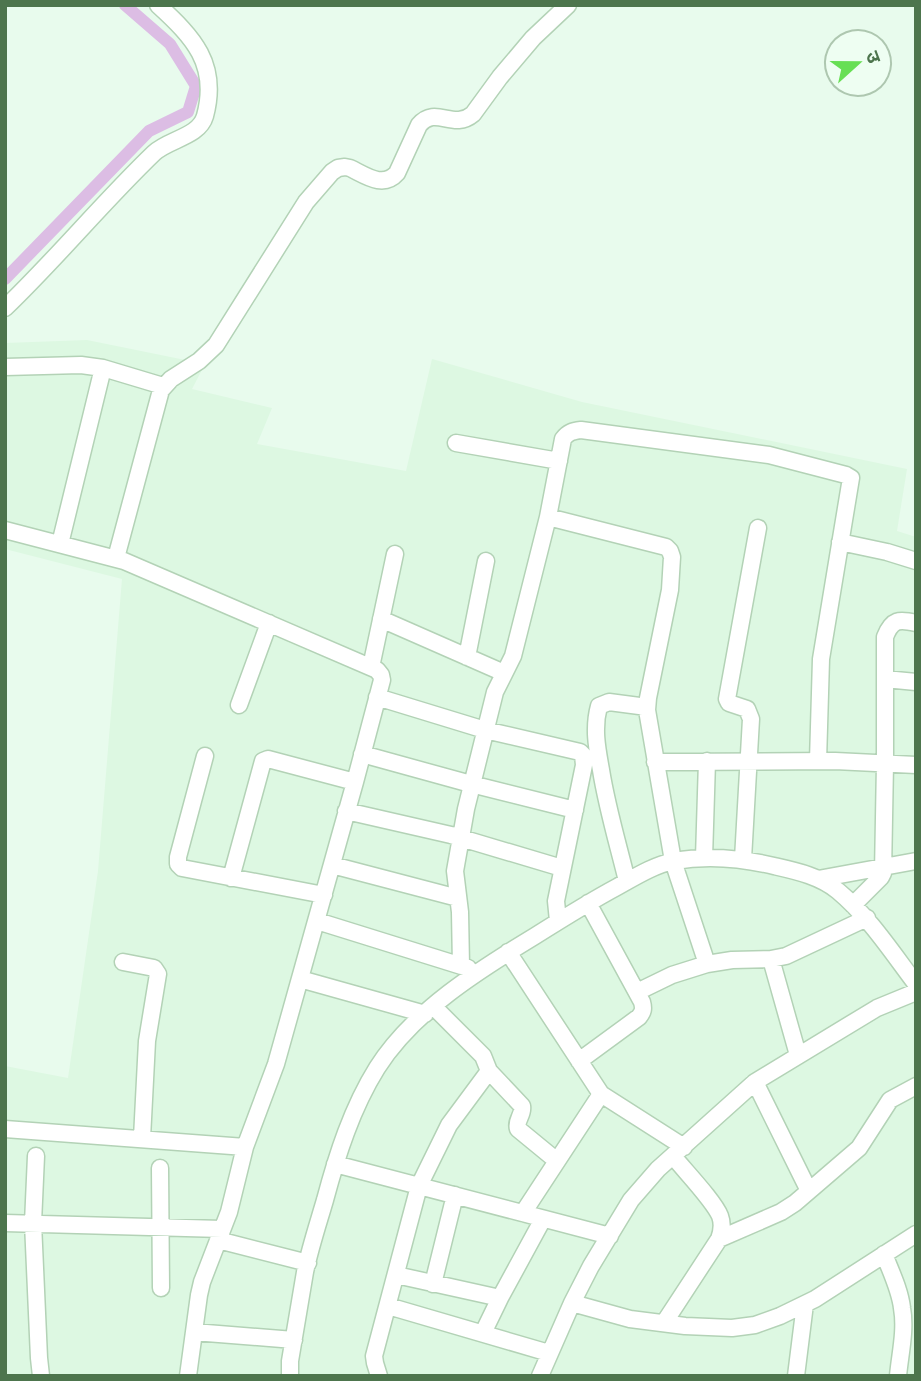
<svg xmlns="http://www.w3.org/2000/svg" width="921" height="1381" viewBox="0 0 921 1381" font-family="Rubik,'Noto Sans Devanagari',sans-serif">
  <rect width="100%" height="100%" fill="#e8fbed"/>
  <path fill="#ddf8e2" d="M 87,340 L 205,364 L 192,389 L 272,408 L 257,444 L 406,471 L 432,359 L 582,402 L 907,469 L 897,531 L 916,537 L 916,1376 L 5,1376 L 5,1066 L 68,1078 L 98,871 L 122,579 L 5,549 L 5,343 Z"/>
  <g fill="none" stroke-linecap="round" stroke-linejoin="round">
    <path stroke="#dcbde4" stroke-width="12" d="M 5,279 L 149,131 L 188,112 L 196,86 L 170,44 L 125,5"/>
    <defs>
      <path id="minor" d="M 5,308 C 57,258 103,202 154,153 C 169,139 199,137 205,116 C 219,64 193,37 158,5
        M 5,367 L 81,365 L 103,368 L 163,386
        M 456,443 L 559,461
        M 548,517 L 666,547 L 670,551 L 672,557 L 670,590 L 648,698 L 647,710 L 673,861 L 707,964
        M 5,530 L 124,561 L 377,670 L 381,675 L 382,680 L 355,782 L 276,1064 L 245,1147 L 229,1212 L 202,1282 L 199,1295 L 188,1376
        M 840,542 L 887,552 L 916,561
        M 60,544 L 103,368
        M 116,558 L 161,390 L 171,379 L 199,361 L 216,345 L 306,202 L 332,172 L 338,168 L 345,167 L 350,168 C 365,175 383,189 397,173 L 419,125 C 436,105 453,131 473,114 L 500,77 L 533,38 L 568,5
        M 381,619 L 504,673
        M 467,657 L 486,561
        M 371,667 L 395,554
        M 885,679 L 916,682
        M 377,697 L 485,730 L 580,752 L 583,755 L 584,765 L 556,901 L 558,921
        M 239,705 L 269,623
        M 362,754 L 471,784 L 575,810
        M 205,756 L 178,857 L 178,864 L 182,868 L 324,895
        M 655,762 L 835,761 L 916,765
        M 346,811 L 451,835 L 562,868
        M 704,858 L 707,761
        M 743,859 L 751,719 L 747,709 L 729,703 L 727,699 L 758,528
        M 332,865 L 458,898
        M 231,878 L 263,761 L 268,759 L 355,782
        M 818,879 L 916,861
        M 627,881 C 618,844 607,808 601,770 C 597,748 593,728 599,706 L 609,702 L 647,707
        M 853,905 L 881,877 L 883,873 L 885,763 L 885,637 C 892,619 899,619 916,623
        M 317,921 L 468,968
        M 508,952 L 601,1094 L 684,1147
        M 771,959 L 798,1055
        M 123,962 L 154,968 L 158,974 L 147,1041 L 142,1138
        M 461,966 L 460,912 L 455,871 L 466,809 L 495,692 L 513,656 L 548,517 L 563,439 C 568,432 573,431 581,430 L 769,455 L 846,475 L 851,478 L 821,659 L 818,761
        M 300,979 L 425,1014
        M 637,992 L 672,975 L 707,964 L 732,960 L 771,959 L 786,956 L 867,918
        M 579,1061 L 639,1017 C 643,1012 644,1009 642,1002 L 588,903
        M 489,1071 L 522,1106 C 524,1114 515,1121 518,1129 L 557,1161
        M 755,1082 L 809,1191
        M 5,1129 L 245,1147
        M 36,1156 L 33,1223 L 39,1358 L 41,1376
        M 335,1164 L 610,1236
        M 160,1168 L 161,1288
        M 523,1213 L 601,1094
        M 5,1223 L 222,1229
        M 719,1239 L 781,1212 L 795,1203 L 859,1148 L 890,1100 L 916,1086
        M 218,1240 L 308,1263
        M 884,1254 C 891,1272 900,1290 902,1308 C 906,1330 900,1354 898,1376
        M 396,1275 L 500,1298
        M 433,1284 L 455,1195
        M 572,1303 L 630,1319 L 685,1326 L 732,1328 L 755,1325 L 780,1316 L 815,1299 L 916,1234
        M 388,1306 L 549,1353
        M 664,1323 L 719,1239 C 722,1231 723,1224 720,1216 C 714,1201 685,1171 673,1156
        M 194,1332 L 294,1340
        M 483,1333 L 500,1298 L 543,1219
        M 290,1376 L 290,1361 C 295,1331 300,1301 305,1272 C 310,1248 318,1224 325,1200 C 337,1155 352,1108 377,1068 C 413,1011 479,970 535,936 C 562,919 589,902 617,887 C 635,877 654,865 674,861 C 708,855 741,858 774,866 C 796,871 820,876 838,891 C 869,917 891,951 916,984
        M 379,1376 L 375,1363 L 374,1356 L 419,1186 L 449,1125 L 489,1071 L 483,1056 L 433,1006
        M 540,1376 L 572,1303 L 591,1266 L 631,1200 L 658,1169 L 755,1082 L 877,1008 L 916,992
        M 796,1376 L 805,1304"/>
    </defs>
    <use href="#minor" stroke="#b3d2b6" stroke-width="19"/>
    <use href="#minor" stroke="#fff" stroke-width="16"/>
  </g>
  <rect width="921" height="1381" fill="none" stroke="#4d754d" stroke-width="14"/>
  <g transform="translate(858 63) rotate(69)"><circle r="33" fill="#eefef2" stroke="#aec7b0" stroke-width="2"/>
  <path d="M0-5L12 26L0 18L-12 26Z" fill="#67df54"/>
  <text y="-10" font-size="19" font-weight="bold" text-anchor="middle" fill="#4d754d">उ</text>
  </g>
</svg>
